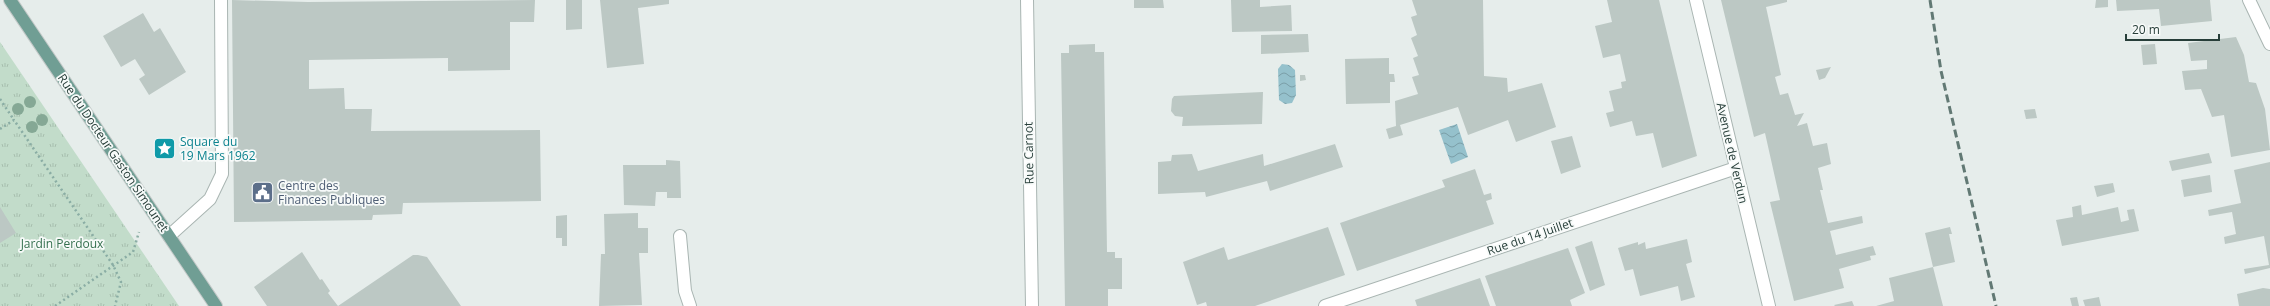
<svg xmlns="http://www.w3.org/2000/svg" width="2270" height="306" viewBox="0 0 2270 306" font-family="'Open Sans',sans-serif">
  <defs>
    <pattern id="park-tufts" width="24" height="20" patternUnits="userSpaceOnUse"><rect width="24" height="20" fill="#c2dcca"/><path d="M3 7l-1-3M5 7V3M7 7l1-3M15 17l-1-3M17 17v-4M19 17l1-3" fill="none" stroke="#a7beae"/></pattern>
    <pattern id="water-waves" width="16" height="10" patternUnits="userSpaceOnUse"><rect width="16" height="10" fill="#95c1cc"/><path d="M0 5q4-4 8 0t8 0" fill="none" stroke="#7a9ea7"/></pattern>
  </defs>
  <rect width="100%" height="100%" fill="#e6edeb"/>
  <path fill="url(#park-tufts)" d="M 0,42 L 179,306 L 0,306 Z"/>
  <path fill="url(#water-waves)" d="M 1282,64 L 1289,65 L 1295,70 L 1296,95 L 1292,103 L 1285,104 L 1279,100 L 1278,69 Z
    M 1457,124 L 1468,157 L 1451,164 L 1439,130 Z"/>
  <path fill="#bcc8c4" d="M 232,0 L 308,2 L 535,0 L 534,22 L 510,22 L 510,70 L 448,71 L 448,58 L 309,60 L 309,89 L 344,88 L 345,109 L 372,109 L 371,131 L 540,130 L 541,201 L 403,203 L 402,214 L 373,215 L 372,220 L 234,222 Z
    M 566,0 L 582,0 L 582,29 L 566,30 Z
    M 600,0 L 669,0 L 669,4 L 638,8 L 644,64 L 607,68 Z
    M 1134,0 L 1163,0 L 1164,8 L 1134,8 Z
    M 1231,0 L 1260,0 L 1260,7 L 1291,5 L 1292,31 L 1232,32 Z
    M 1412,0 L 1483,0 L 1484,76 L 1507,78 L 1508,92 L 1542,83 L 1556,127 L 1516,142 L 1508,120 L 1468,135 L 1458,107 L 1400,125 L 1403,135 L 1389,139 L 1386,129 L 1396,126 L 1395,101 L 1418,94 L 1412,77 L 1419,75 L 1413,58 L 1418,56 L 1411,38 L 1417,35 L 1411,17 L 1417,15 Z
    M 1607,0 L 1659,0 L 1697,156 L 1662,168 L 1653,133 L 1636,136 L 1632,121 L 1610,127 L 1606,113 L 1614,111 L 1609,91 L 1622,88 L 1621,82 L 1626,81 L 1620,54 L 1603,58 L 1595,26 L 1612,22 Z
    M 1721,0 L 1787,0 L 1787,2 L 1766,7 L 1781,75 L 1775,77 L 1780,95 L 1788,93 L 1795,115 L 1804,113 L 1797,126 L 1807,123 L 1813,146 L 1827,143 L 1831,164 L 1818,168 L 1823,190 L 1820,190 L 1828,223 L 1862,216 L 1863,223 L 1830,231 L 1836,255 L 1873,246 L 1876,255 L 1870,256 L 1871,260 L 1839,269 L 1844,288 L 1794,301 L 1770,202 L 1780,200 L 1765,133 L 1754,137 Z
    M 2096,0 L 2108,0 L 2108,7 L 2095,8 Z
    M 2116,0 L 2210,0 L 2212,21 L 2161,26 L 2159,9 L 2117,11 Z
    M 143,13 L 154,32 L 160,28 L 186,72 L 149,95 L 139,79 L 145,75 L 135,59 L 121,67 L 103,36 Z
    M 1308,34 L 1309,52 L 1261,54 L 1261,35 Z
    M 2236,37 L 2244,55 L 2249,82 L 2256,83 L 2265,109 L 2270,150 L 2231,157 L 2224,115 L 2212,117 L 2201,89 L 2185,90 L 2182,71 L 2207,69 L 2207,60 L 2191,61 L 2188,43 Z
    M 1095,44 L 1095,52 L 1104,52 L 1107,252 L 1115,252 L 1115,258 L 1122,258 L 1122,289 L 1108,289 L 1108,306 L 1065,306 L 1061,53 L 1069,53 L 1069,45 Z
    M 2155,44 L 2157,64 L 2143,65 L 2141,45 Z
    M 1389,58 L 1389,74 L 1394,74 L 1395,82 L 1390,82 L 1390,103 L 1346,104 L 1345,59 Z
    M 1831,67 L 1825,78 L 1819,80 L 1816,70 Z
    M 1300,75 L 1305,75 L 1306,80 L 1300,81 Z
    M 1263,92 L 1262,124 L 1182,126 L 1183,117 L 1175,116 L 1171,111 L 1172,99 L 1174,96 Z
    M 2035,109 L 2037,118 L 2026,119 L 2024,110 Z
    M 1572,136 L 1581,167 L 1561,174 L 1551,141 Z
    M 1335,144 L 1343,167 L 1270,191 L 1267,181 L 1206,197 L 1205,192 L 1158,194 L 1158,162 L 1171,161 L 1172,155 L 1192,154 L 1198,171 L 1263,154 L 1264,166 Z
    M 2209,153 L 2212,163 L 2172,171 L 2169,161 Z
    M 666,160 L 680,161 L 681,198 L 667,198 L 667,192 L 656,192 L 655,206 L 624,205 L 623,165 L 666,165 Z
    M 2270,162 L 2270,268 L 2245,274 L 2244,269 L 2269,265 L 2264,236 L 2225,244 L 2224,237 L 2236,234 L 2232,212 L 2209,216 L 2208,210 L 2241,203 L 2234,170 Z
    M 1475,169 L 1484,195 L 1491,193 L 1492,199 L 1486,201 L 1494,224 L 1357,271 L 1340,223 L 1445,187 L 1442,180 Z
    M 2210,175 L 2212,192 L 2184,197 L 2181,180 Z
    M 2113,183 L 2115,192 L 2097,197 L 2094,186 Z
    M 2081,205 L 2082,215 L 2118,207 L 2121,222 L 2129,220 L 2127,210 L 2134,209 L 2139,231 L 2062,246 L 2056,220 L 2073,217 L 2072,207 Z
    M 0,207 L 16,233 L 0,243 Z
    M 638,213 L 638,228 L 648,228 L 648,253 L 639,253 L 642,305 L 599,306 L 601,254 L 605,254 L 604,214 Z
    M 567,215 L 567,246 L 562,246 L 562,238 L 556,238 L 556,216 Z
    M 1328,227 L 1345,275 L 1255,306 L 1207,306 L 1206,302 L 1197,305 L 1183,262 L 1224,247 L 1228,260 Z
    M 1950,227 L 1952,234 L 1949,234 L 1955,262 L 1933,267 L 1925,233 Z
    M 1687,239 L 1692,262 L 1686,264 L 1695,297 L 1681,301 L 1678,286 L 1640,296 L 1633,269 L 1625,271 L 1618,248 L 1638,242 L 1638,245 L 1645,242 L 1646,249 Z
    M 1592,241 L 1605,285 L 1590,291 L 1575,247 Z
    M 1568,248 L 1585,293 L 1570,300 L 1572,306 L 1496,306 L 1485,276 Z
    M 302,252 L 320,280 L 322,279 L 330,291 L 328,293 L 338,306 L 413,255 L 418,255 L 427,257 L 461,306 L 267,306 L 254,287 Z
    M 1933,267 L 1943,306 L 1876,306 L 1894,301 L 1889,278 Z
    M 1480,278 L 1490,306 L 1417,306 L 1415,300 Z
    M 2263,288 L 2270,289 L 2270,306 L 2239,306 L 2237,294 Z
    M 2077,297 L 2079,306 L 2072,306 L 2070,298 Z
    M 2099,297 L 2101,306 L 2085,306 L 2083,300 Z
    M 1852,301 L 1854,306 L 1835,306 L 1834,305 Z"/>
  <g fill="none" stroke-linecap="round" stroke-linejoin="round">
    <defs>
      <path id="minor" d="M 1027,0 L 1032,306
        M 1696,0 L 1769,306
        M 2249,0 L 2270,44
        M 169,236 L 210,199 L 222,174 L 221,0
        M 680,236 L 685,291 L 690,306
        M 1325,306 L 1736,168"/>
      <path id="major" d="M 10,0 L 216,306"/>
    </defs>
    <use href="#minor" stroke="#a9b5b2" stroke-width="14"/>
    <use href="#major" stroke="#c3c9c8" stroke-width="14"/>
    <path stroke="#8aada4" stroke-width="2.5" stroke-dasharray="2 3" stroke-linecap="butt" d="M 0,99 L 14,120
      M 0,129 L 14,120 L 113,265 L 121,282 L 115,306
      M 55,306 L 133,252 L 139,232"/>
    <use href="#minor" stroke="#fff" stroke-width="12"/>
    <use href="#major" stroke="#709e94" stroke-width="12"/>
    <path stroke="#627974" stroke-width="3" stroke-dasharray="8 4" stroke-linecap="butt" d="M 1930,0 L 1941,71 L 1996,306"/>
  </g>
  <g fill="#85a895">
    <circle cx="30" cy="102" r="6"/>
    <circle cx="18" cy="109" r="6"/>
    <circle cx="42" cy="120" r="6"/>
    <circle cx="32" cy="127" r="6"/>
  </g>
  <defs>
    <symbol id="sight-square" viewBox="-11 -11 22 22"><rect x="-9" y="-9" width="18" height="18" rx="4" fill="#0f9aa8" stroke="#f7faf9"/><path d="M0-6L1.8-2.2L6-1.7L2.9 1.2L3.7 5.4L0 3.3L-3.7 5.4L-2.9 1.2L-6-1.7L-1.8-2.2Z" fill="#fff"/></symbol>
    <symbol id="civic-square" viewBox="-11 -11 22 22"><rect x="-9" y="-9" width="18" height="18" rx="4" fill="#5c6f8a" stroke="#f7faf9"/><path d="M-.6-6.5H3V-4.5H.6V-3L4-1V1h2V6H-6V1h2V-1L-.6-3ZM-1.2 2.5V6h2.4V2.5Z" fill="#fff"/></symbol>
  </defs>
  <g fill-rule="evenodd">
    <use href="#sight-square" x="152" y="136" width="25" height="25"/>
    <use href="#civic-square" x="250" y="180" width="25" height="25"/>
  </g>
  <g text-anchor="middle" stroke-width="3.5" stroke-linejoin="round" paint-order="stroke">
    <g font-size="12" fill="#0d838f" stroke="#f7faf9" text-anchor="start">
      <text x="180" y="146">Square du<tspan x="180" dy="14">19 Mars 1962</tspan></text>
    </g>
    <g font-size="12" fill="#273e39" stroke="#f7faf9">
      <text transform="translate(113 153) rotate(56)" y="4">Rue du Docteur Gaston Simounet</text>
      <text transform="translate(1029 153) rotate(-91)" y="4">Rue Carnot</text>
      <text transform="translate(1732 153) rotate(77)" y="4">Avenue de Verdun</text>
      <text transform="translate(1530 237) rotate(-19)" y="4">Rue du 14 Juillet</text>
    </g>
    <g font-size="12" fill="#4e5e75" stroke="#f7faf9" text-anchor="start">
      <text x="278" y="190">Centre des<tspan x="278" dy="14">Finances Publiques</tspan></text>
    </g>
    <g font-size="12" fill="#35704f" stroke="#f7faf9">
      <text x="62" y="248">Jardin Perdoux</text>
    </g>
  </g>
  <path d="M2126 34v6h93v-6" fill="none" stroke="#273e39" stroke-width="2"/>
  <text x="2132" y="34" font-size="12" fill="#273e39" stroke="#f7faf9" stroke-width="3" paint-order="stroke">20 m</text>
</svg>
